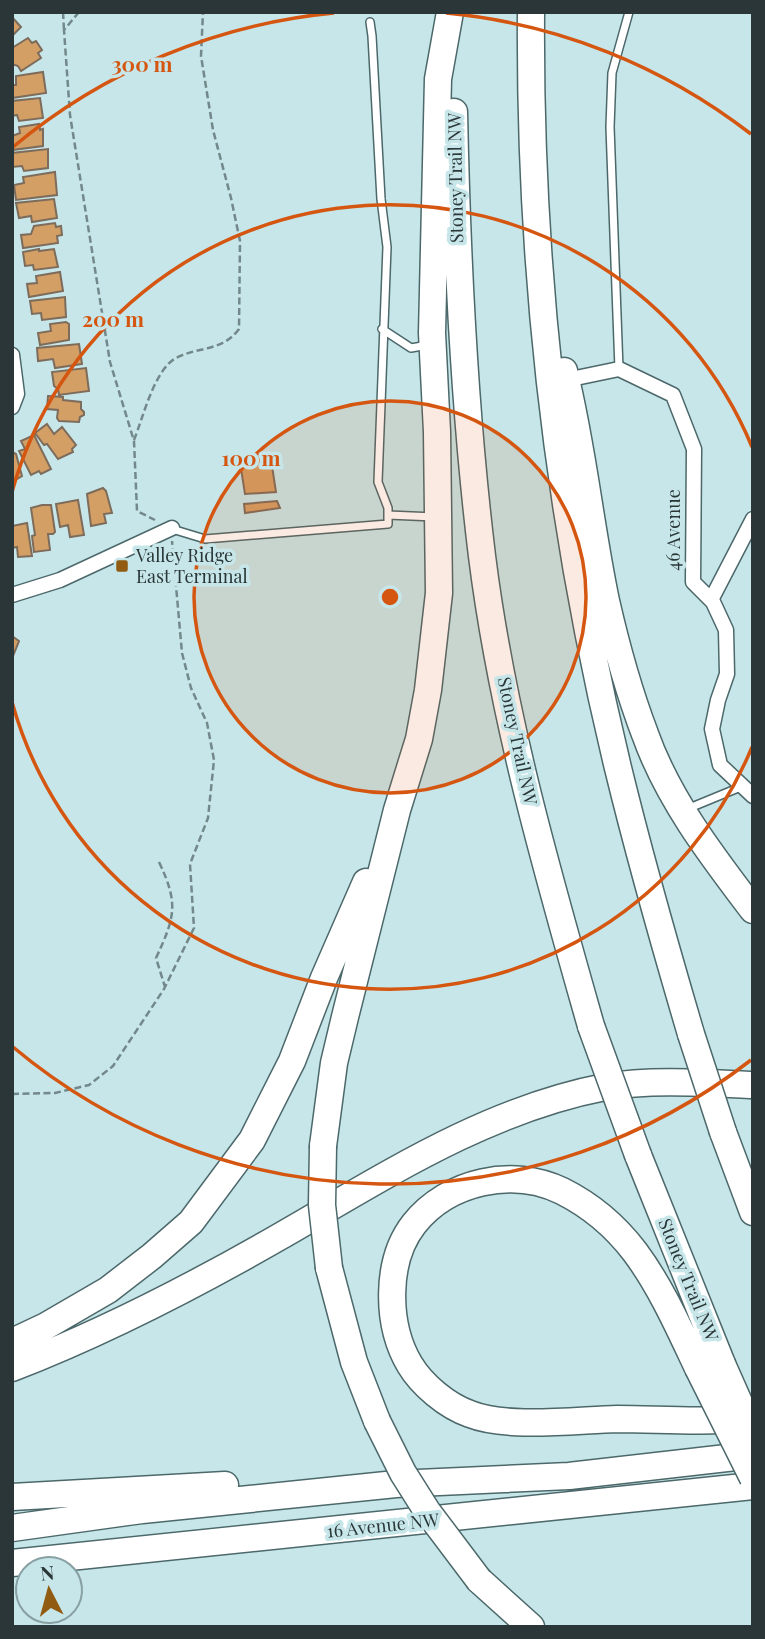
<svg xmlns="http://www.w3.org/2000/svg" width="765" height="1639" viewBox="0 0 765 1639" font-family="'Playfair Display',serif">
  <rect width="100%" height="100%" fill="#c7e6e9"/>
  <path fill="#d49f65" stroke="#7d6c5b" stroke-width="2" d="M 12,17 L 21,27 L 12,36 Z
    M 28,38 L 32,43 L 36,41 L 42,50 L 38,53 L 41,58 L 21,71 L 18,66 L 12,64 L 12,48 Z
    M 43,72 L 46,93 L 12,98 L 12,85 L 16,85 L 16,76 Z
    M 40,98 L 43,118 L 19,121 L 17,115 L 12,116 L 12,101 Z
    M 39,124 L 40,130 L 43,129 L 43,146 L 12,150 L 12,136 L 20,133 L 19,127 Z
    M 48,149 L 48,168 L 24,171 L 22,166 L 12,167 L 12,153 Z
    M 55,172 L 57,195 L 16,200 L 14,185 L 24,183 L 23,177 Z
    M 54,199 L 57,218 L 32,222 L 31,216 L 19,218 L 16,203 Z
    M 55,223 L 56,227 L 61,226 L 62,235 L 57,236 L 58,243 L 23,248 L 21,235 L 31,234 L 34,226 Z
    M 39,249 L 39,251 L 54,249 L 58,267 L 34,270 L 33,265 L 25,266 L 23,252 Z
    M 60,272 L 63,291 L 29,297 L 27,284 L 37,283 L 36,276 Z
    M 65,297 L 66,317 L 42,320 L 41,313 L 32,314 L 30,301 Z
    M 66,322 L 69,324 L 69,340 L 40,345 L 38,333 L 51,331 L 50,324 Z
    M 79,344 L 82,364 L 55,368 L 53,359 L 38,361 L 37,348 Z
    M 86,368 L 89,391 L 59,395 L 58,389 L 54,386 L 52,372 Z
    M 48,396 L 63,397 L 63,400 L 81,402 L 81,409 L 84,412 L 84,415 L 80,417 L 79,422 L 59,421 L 57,418 L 58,410 L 47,409 Z
    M 47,424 L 54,434 L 62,427 L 76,445 L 72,449 L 73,452 L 58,459 L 47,444 L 44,445 L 35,433 Z
    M 34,435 L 51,469 L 41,474 L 39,471 L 31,475 L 19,451 L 25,449 L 21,441 Z
    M 14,453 L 16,454 L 22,476 L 12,482 L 12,454 Z
    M 270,453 L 276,492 L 245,494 L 239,456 Z
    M 103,488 L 106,491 L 112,513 L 104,514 L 106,523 L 91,526 L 87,494 Z
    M 78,500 L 84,535 L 70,537 L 68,525 L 60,527 L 56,504 Z
    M 277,501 L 280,508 L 245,513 L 244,504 Z
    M 42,505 L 51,505 L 55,532 L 53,534 L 48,534 L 50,550 L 34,552 L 32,536 L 35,535 L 31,508 Z
    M 27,523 L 32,556 L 18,557 L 17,547 L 12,548 L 12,526 Z
    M 12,636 L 19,641 L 13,656 L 12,656 Z"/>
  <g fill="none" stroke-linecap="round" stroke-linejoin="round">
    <defs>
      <path id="service" d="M 382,329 L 411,348 L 428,345
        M 619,369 L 610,127 L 612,73 L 629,12
        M 388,515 L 435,517
        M 172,529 L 205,539 L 388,524 L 388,508 L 378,482 L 387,247 L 381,199 L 372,36 L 370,22
        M 687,809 L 743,786"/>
      <path id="minor" d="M 12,355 L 17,394 L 12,407
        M 566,380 L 619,369 L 673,395 L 694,449 L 693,582 L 713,602 L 726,630 L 727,674 L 718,700 L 712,729 L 720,765 L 753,796
        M 12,595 L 60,580 L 172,528
        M 711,600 L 753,519"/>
      <path id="motorway" d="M 531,12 C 529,267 558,521 618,768 C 640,858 665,946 691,1034
        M 454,112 C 457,260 464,409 482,556 C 502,716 547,871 591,1026
        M 564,371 C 583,447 590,525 606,601 C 616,645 629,692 645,734 C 668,799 712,856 753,910
        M 723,1132 L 753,1212
        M 323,1146 L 334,1063 L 345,1017 L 397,810 L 419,739 L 428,690 L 439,593 L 437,432 L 432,333 L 438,79 L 450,12
        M 638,1155 L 722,1364
        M 329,1268 L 354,1362 L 377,1421
        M 12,1342 L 46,1326 L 108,1290 L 152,1256 L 191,1222 L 252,1140 L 292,1061 L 324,978 L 366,882
        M 12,1368 C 105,1332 192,1287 279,1237 C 382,1178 485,1110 605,1087 C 651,1079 706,1083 753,1085
        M 698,1368 C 679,1328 661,1287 635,1252 C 616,1227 590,1205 562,1191 C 513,1167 448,1181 414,1224 C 385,1261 386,1325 410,1365 C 422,1385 447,1406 470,1414 C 508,1429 576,1420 617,1419 C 659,1419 703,1423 744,1418
        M 12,1497 L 225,1485
        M 12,1528 L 142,1510 L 396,1484 L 569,1476 L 753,1455
        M 12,1563 L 753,1486
        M 479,1580 L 531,1627"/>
    </defs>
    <use href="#service" stroke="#4c686a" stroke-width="10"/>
    <use href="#minor" stroke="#4c686a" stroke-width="17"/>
    <use href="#motorway" stroke="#4c686a" stroke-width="29"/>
    <path stroke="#73888a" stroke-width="2.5" stroke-dasharray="7 3.5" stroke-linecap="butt" d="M 63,12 L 64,30
      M 79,12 L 64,30 L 70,115 L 110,362 L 134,441 L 137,511 L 155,520
      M 134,440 C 143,418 154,370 176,358 C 199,346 222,352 239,329 L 240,241 L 231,198 L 213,130 L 201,56 L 203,12
      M 159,862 C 179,904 175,917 156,958 L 165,987
      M 12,1094 L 55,1093 L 89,1085 L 113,1066 L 164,989 L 194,928 L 190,864 L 208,818 L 214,760 L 207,723 L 191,688 L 182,653 L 172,541"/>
    <use href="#service" stroke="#fff" stroke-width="7"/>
    <use href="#minor" stroke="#fff" stroke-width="14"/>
    <use href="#motorway" stroke="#fff" stroke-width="26"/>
    <defs>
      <path id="motorway-bridge" d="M 591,1026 L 638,1155
        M 691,1034 L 723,1132
        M 323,1146 L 322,1205 L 329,1268
        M 722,1364 L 753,1434
        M 698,1368 L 753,1478
        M 377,1421 L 403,1473 L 427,1511 L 479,1580"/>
    </defs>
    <use href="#motorway-bridge" stroke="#4c686a" stroke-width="29" stroke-linecap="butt"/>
    <use href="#motorway-bridge" stroke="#fff" stroke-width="26"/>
  </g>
  <circle cx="390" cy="597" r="196" fill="#d55610" fill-opacity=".12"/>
  <g fill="none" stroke="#d55610" stroke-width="3.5">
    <circle cx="390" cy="597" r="196"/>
    <path d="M752 747A392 392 0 0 1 12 702M12 492A392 392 0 0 1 752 447"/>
    <path d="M751 1060A587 587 0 0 1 13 1047M13 147A587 587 0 0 1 334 13M446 13A587 587 0 0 1 751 134"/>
  </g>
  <rect fill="#915b11" stroke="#c7e6e9" stroke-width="2.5" x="115" y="559" width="14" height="14" rx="3.5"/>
  <g text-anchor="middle" stroke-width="7" stroke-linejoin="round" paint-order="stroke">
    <g font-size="18" fill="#2a3637" stroke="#c7e6e9">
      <text transform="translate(456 178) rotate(-91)" y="6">Stoney Trail NW</text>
      <text transform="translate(674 530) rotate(-90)" y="6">46 Avenue</text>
      <text transform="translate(517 741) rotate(78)" y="6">Stoney Trail NW</text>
      <text transform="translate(688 1280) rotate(68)" y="6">Stoney Trail NW</text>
      <text transform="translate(383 1526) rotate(-6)" y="6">16 Avenue NW</text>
    </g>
    <g font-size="18" fill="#2a3637" stroke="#c7e6e9" text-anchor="start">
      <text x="136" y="562">Valley Ridge<tspan x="136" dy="21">East Terminal</tspan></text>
    </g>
  </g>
  <circle cx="390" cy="597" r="10" fill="#d55610" stroke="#c7e6e9" stroke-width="3.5"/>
  <g font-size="21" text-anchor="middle" font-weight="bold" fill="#d55610" stroke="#c7e6e9" stroke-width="7" stroke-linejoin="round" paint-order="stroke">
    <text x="142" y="72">300 m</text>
    <text x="113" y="327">200 m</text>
    <text x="251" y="466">100 m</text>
  </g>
  <rect width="765" height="1639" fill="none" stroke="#2a3637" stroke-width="28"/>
  <g transform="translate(49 1590) rotate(354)"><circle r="33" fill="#c7e6e9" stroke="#88a0a2" stroke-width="2"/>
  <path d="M0-5L12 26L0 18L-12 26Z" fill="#915b11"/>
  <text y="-10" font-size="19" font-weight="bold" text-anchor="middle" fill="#2a3637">N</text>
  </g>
</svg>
